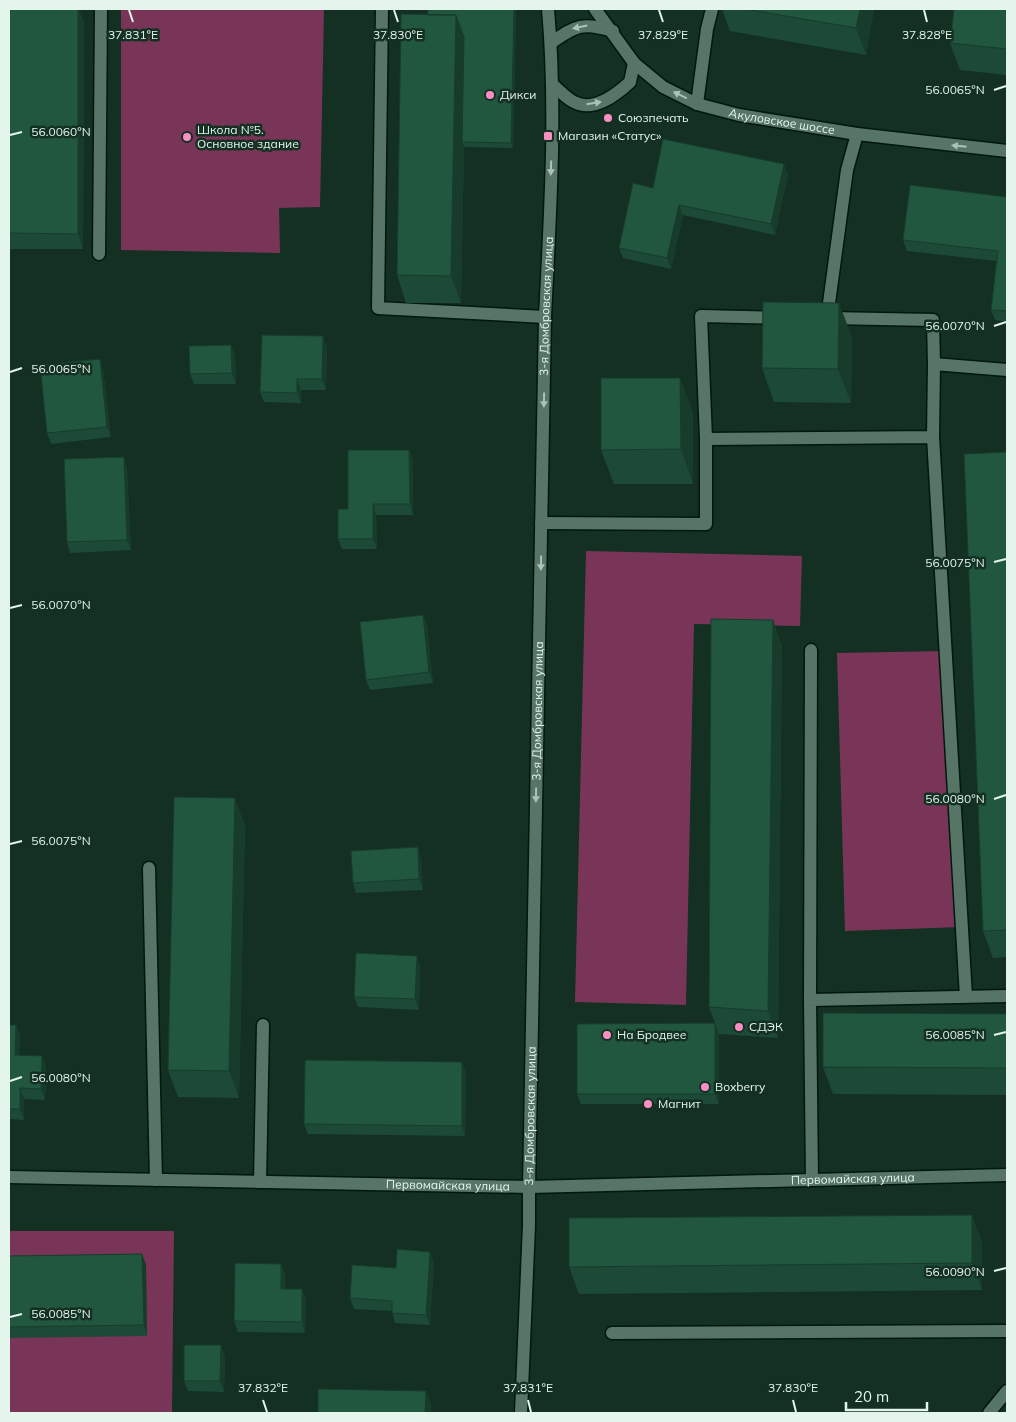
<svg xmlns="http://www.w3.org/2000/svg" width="1016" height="1422" viewBox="0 0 1016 1422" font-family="Mulish,sans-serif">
  <rect width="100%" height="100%" fill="#133023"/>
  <path fill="#793558" d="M 121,9 L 324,9 L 320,207 L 279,208 L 280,253 L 121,250 Z
    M 586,551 L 802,556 L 800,626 L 694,624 L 686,1005 L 575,1002 Z
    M 946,651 L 962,927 L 845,931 L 837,653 Z
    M 9,1231 L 174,1231 L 172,1413 L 9,1413 Z"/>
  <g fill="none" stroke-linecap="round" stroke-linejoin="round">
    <defs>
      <path id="lane" d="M 382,9 L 378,308 L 545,317
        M 697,104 L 707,29 L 712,9
        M 99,254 L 101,9
        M 827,318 L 847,170 L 857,134
        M 829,318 L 933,320 L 934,364
        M 933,437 L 934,364 L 1007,370
        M 706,439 L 701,316 L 779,318
        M 541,523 L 706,524 L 706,439 L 933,437 L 966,997
        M 149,868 L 156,1180
        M 810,1000 L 811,650
        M 812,1180 L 810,1000 L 1007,996
        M 260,1182 L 263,1025
        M 612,1333 L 1007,1331"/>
      <path id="street" d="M 521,1413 L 529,1225 L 529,1187"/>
      <g id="secondary">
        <path id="s1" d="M 595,9 L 634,63 L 663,87 L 697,104 L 739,115 L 857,134 L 1007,151"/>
        <path d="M 551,43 C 576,25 583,22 613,31"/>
        <path d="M 552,84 C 559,90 566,98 574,102 C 594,113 617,94 630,82 L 634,63"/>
        <path id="s2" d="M 9,1177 L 529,1187 L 1007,1175"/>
        <path id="s3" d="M 529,1187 L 545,317 C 550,215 557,111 548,9"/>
        <path d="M 989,1413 L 1007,1391"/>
      </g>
    </defs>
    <use href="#lane" stroke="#00180c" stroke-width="15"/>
    <use href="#street" stroke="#00180c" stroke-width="15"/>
    <use href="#secondary" stroke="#00180c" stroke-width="15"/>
    <use href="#lane" stroke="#567566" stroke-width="12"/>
    <use href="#street" stroke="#567566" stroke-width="12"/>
    <use href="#secondary" stroke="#567566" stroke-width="12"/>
  </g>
  <path fill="#1c4a36" d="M 9,9 L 84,22 L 83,249 L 9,249 Z
    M 428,9 L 516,9 L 513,148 L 464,147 L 461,303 L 406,303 L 397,275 Z
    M 722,9 L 874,9 L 866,55 L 730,31 Z
    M 1007,9 L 1007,75 L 960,70 L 950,43 Z
    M 788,175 L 775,235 L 683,215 L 671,269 L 623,258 L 619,248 L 653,188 Z
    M 1007,197 L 1007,322 L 995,320 L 991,310 L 996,261 L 907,251 L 903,240 Z
    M 852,337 L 851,403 L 774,402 L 762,368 Z
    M 231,345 L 235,355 L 236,384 L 194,384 L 190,374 Z
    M 327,347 L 326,390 L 301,390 L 301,403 L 264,402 L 260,392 Z
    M 103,369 L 111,437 L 51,444 L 47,433 Z
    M 693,412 L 693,484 L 614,484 L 601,450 Z
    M 1007,452 L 1007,957 L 993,958 L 983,931 Z
    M 413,460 L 413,515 L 376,515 L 377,549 L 342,549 L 338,539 L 348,509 Z
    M 127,468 L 131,550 L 70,553 L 67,542 Z
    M 423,615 L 427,625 L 433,683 L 370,690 L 366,680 Z
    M 773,620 L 782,647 L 778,1038 L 719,1034 L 719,1104 L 581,1104 L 577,1094 L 715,1023 L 709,1007 Z
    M 245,825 L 239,1098 L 178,1097 L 168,1070 Z
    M 421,858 L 423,890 L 356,893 L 353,883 Z
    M 420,966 L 419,1010 L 358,1007 L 354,997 Z
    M 1007,1014 L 1007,1095 L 833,1094 L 823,1067 Z
    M 9,1025 L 16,1025 L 20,1035 L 19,1056 L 46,1067 L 45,1100 L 24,1099 L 24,1120 L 9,1119 Z
    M 466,1072 L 465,1136 L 308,1134 L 304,1124 Z
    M 982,1242 L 982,1290 L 579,1294 L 569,1267 Z
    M 142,1254 L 146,1265 L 147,1336 L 9,1338 L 9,1256 Z
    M 434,1262 L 430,1325 L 395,1323 L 392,1311 L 354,1309 L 350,1298 L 396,1268 Z
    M 281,1264 L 285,1274 L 285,1289 L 302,1289 L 306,1300 L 305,1333 L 238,1332 L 234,1321 Z
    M 221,1345 L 225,1356 L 224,1392 L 188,1391 L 184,1381 Z"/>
  <path fill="#173c2c" d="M 78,9 L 79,9 L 84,22 L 83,249 L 78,234 Z
    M 514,9 L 516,9 L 513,148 L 511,143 Z
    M 860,9 L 874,9 L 866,55 L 856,28 Z
    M 456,15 L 466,42 L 462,142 L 464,147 L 461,303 L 451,276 Z
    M 784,164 L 788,175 L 775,235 L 771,224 Z
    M 679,205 L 683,215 L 671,269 L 667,258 Z
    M 839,303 L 852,337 L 851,403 L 838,369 Z
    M 323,336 L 327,347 L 326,390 L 322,379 Z
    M 231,345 L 235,355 L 236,384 L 232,373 Z
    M 100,359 L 103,369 L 111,437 L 107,427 Z
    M 680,378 L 693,412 L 693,484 L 681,449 Z
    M 297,379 L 301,390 L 301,403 L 297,393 Z
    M 409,450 L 413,460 L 413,515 L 410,504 Z
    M 124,457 L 127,468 L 131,550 L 127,540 Z
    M 373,504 L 376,515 L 377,549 L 373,539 Z
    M 423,615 L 427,625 L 433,683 L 429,672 Z
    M 773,620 L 782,647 L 778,1038 L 768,1011 Z
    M 235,798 L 245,825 L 239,1098 L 229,1071 Z
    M 418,847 L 421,858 L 423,890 L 419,879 Z
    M 417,956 L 420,966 L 419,1010 L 415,999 Z
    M 715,1023 L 719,1034 L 719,1104 L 715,1094 Z
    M 16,1025 L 20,1035 L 19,1066 L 15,1055 Z
    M 42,1056 L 46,1067 L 45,1100 L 41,1089 Z
    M 462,1062 L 466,1072 L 465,1136 L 462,1126 Z
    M 20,1088 L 24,1099 L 24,1120 L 20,1109 Z
    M 972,1215 L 982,1242 L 982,1290 L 972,1263 Z
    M 430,1252 L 434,1262 L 430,1325 L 426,1315 Z
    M 142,1254 L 146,1265 L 147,1336 L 144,1325 Z
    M 281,1264 L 285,1274 L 284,1299 L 281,1289 Z
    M 302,1289 L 306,1300 L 305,1333 L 302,1322 Z
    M 221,1345 L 225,1356 L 224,1392 L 220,1381 Z
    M 426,1391 L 432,1406 L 431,1413 L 425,1413 Z"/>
  <path fill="#21563f" stroke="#173c2c" d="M 9,9 L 78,9 L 78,234 L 9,233 Z
    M 428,9 L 514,9 L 511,143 L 462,142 L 464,37 L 456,15 L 428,15 Z
    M 745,9 L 860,9 L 856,28 Z
    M 954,9 L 1007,9 L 1007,49 L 950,43 Z
    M 401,14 L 456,15 L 451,276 L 397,275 Z
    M 663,139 L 784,164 L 771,224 L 679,205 L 667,258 L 619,248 L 633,183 L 653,188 Z
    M 910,185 L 1007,197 L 1007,311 L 991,310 L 998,251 L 903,240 Z
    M 763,302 L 839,303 L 838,369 L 762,368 Z
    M 262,335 L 323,336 L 322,379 L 297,379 L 297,393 L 260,392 Z
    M 231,345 L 232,373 L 190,374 L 189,346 Z
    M 100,359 L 107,427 L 47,433 L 40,365 Z
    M 601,378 L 680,378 L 681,449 L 601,450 Z
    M 348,450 L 409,450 L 410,504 L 373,504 L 373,539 L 338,539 L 338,509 L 348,509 Z
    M 1007,452 L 1007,930 L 983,931 L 964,454 Z
    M 124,457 L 127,540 L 67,542 L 64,459 Z
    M 423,615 L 429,672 L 366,680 L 360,622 Z
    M 711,619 L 773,620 L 768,1011 L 709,1007 Z
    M 174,797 L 235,798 L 229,1071 L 168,1070 Z
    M 418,847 L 419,879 L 353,883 L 351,851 Z
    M 356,953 L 417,956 L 415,999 L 354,997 Z
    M 823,1013 L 1007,1014 L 1007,1068 L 823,1067 Z
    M 715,1023 L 715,1094 L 577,1094 L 577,1024 Z
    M 9,1025 L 16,1025 L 15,1055 L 42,1056 L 41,1089 L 20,1088 L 20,1109 L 9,1109 Z
    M 305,1060 L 462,1062 L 462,1126 L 304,1124 Z
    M 972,1215 L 972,1263 L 569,1267 L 569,1218 Z
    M 397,1249 L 430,1252 L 426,1315 L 392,1313 L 392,1301 L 350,1298 L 352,1265 L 396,1268 Z
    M 142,1254 L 144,1325 L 9,1327 L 9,1256 Z
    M 235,1263 L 281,1264 L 281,1289 L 302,1289 L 302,1322 L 234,1321 Z
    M 184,1345 L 221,1345 L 220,1381 L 184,1381 Z
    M 318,1389 L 426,1391 L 425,1413 L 318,1413 Z"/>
  <defs><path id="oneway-solid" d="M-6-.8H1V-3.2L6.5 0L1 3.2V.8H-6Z" transform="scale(1.25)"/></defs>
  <g fill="#abc2b6">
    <use href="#oneway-solid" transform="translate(580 27) rotate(168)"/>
    <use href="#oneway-solid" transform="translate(680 95) rotate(-154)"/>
    <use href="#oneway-solid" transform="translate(594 103) rotate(-9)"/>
    <use href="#oneway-solid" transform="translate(959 146) rotate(-174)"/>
    <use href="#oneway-solid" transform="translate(551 168) rotate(91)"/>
    <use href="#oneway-solid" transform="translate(544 400) rotate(91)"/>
    <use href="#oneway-solid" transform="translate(541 563) rotate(91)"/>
    <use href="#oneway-solid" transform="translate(536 795) rotate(91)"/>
  </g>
  <path fill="none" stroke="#e4f5ec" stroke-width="2" d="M 129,10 L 133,22M 394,10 L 398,22M 659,10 L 663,22M 924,10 L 927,22M 994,90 L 1006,86M 10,135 L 22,132M 994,326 L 1006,322M 10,372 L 22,368M 994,562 L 1006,559M 10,608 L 22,605M 994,799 L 1006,795M 10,844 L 22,841M 994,1035 L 1006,1032M 10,1081 L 22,1077M 994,1271 L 1006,1268M 10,1317 L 22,1314M 263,1400 L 267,1412M 528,1400 L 531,1412M 793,1400 L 796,1412"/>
  <g fill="#fb8fc4" stroke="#133023" stroke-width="2">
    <circle cx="490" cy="95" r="5"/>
    <circle cx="608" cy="118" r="5"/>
    <rect x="543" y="131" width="10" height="10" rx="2.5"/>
    <circle cx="187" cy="137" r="5"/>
    <circle cx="739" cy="1027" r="5"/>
    <circle cx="607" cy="1035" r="5"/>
    <circle cx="705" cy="1087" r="5"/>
    <circle cx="648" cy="1104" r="5"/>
  </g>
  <g text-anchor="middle" stroke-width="5" stroke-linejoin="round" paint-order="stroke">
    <g font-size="12" fill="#e4f5ec" stroke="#133023" text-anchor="start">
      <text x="500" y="99">Дикси</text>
      <text x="618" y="122">Союзпечать</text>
      <text x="197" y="134">Школа №5.<tspan x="197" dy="14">Основное здание</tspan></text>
      <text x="558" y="140">Магазин «Статус»</text>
      <text x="749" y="1031">СДЭК</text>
      <text x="617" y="1039">На Бродвее</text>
      <text x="715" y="1091">Boxberry</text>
      <text x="658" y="1108">Магнит</text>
    </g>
    <g font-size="12" fill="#e4f5ec" stroke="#133023">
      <text dy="4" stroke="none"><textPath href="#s1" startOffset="229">Акуловское шоссе</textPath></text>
      <text dy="4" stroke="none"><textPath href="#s3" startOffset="881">3-я Домбровская улица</textPath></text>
      <text dy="4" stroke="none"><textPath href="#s3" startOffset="476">3-я Домбровская улица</textPath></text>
      <text dy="4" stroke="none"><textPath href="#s3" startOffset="71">3-я Домбровская улица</textPath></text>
      <text dy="4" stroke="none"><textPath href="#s2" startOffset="844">Первомайская улица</textPath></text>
      <text dy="4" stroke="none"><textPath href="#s2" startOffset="439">Первомайская улица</textPath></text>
    </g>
  </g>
  <g font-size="12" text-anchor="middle" fill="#e4f5ec" stroke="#133023" stroke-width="5" stroke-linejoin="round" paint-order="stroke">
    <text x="133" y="39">37.831°E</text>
    <text x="398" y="39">37.830°E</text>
    <text x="663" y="39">37.829°E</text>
    <text x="927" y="39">37.828°E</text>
    <text x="955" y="94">56.0065°N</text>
    <text x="61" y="136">56.0060°N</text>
    <text x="955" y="330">56.0070°N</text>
    <text x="61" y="373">56.0065°N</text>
    <text x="955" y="567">56.0075°N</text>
    <text x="61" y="609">56.0070°N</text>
    <text x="955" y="803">56.0080°N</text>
    <text x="61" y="845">56.0075°N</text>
    <text x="955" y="1039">56.0085°N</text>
    <text x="61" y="1082">56.0080°N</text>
    <text x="955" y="1276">56.0090°N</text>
    <text x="61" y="1318">56.0085°N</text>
    <text x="263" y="1392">37.832°E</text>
    <text x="528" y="1392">37.831°E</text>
    <text x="793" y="1392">37.830°E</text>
  </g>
  <rect width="1016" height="1422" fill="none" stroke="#e4f5ec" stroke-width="20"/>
  <path d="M846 1402v8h81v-8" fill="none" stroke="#e4f5ec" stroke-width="2.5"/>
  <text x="854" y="1402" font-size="15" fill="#e4f5ec" stroke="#133023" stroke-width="4" paint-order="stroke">20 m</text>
</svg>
